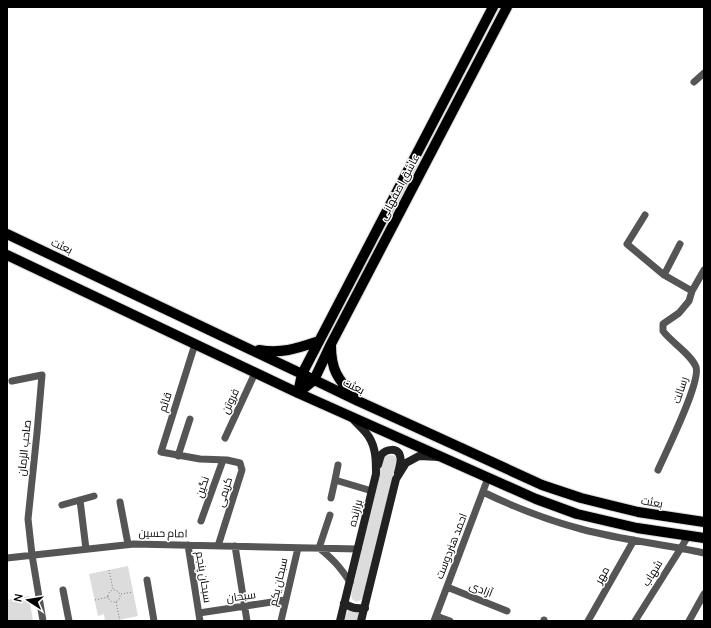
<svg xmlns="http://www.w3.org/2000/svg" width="711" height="628" viewBox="0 0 711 628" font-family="Manrope,Cairo,sans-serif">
  <rect width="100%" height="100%" fill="#fff"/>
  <path fill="#dcdcdc" d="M 390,455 L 395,456 L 397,461 L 364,595 L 361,600 L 356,602 L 352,599 L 351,595 L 381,464 L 384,457 Z
    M 128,566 L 138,616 L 114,621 L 105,621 L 104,614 L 98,616 L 89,574 Z
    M 29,596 L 33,621 L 7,621 L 7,600 Z
    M 354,609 L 360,612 L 358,621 L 343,621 L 348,611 Z"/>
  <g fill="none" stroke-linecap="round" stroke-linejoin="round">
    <defs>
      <path id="primary" d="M 7,234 L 302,374 L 358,401 L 411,425 L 542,485 L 581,498 L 638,512 L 704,522
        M 7,255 L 298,393 L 536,499 L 577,514 L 637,528 L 704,538
        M 331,346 C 331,370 338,379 354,397
        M 259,350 C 283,354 298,348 319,341
        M 298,393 L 314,380 L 331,344 L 507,7
        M 298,393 L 302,374 L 493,7"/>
    </defs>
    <use href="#primary" stroke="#dbdbdb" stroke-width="12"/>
    <path stroke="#777" stroke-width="1" stroke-dasharray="1 2" stroke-linecap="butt" d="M 109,570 L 113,589
      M108 596a6 6 0 1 1 12 0a6 6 0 1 1-12 0Z
      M 121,594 L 133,592
      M 95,600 L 108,597
      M 116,602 L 120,621"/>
    <path stroke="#555" stroke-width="7" d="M 694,82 L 704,73
      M 645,215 L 627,244 L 664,275
      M 680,244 L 664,275 L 692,291
      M 195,344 L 161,452 L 200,459 L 227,460 L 240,463 L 242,470 L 218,546
      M 12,381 L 42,375 L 37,433 L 28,519 L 32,555 L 43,621
      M 225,438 L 255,373
      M 178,456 L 190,419
      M 338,465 L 335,480 L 372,491
      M 658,470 C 666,452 701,382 696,367 C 691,354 671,342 663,331 L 663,324 L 679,313 L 689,301 L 692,291 L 704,270
      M 483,492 C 514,507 547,520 581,529 C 621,540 663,544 704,553
      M 331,498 L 335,480
      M 80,500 L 86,549
      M 120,502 L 128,544
      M 62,505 L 94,496
      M 201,521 L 223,460
      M 188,545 L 200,621
      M 235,546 L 247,621
      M 319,548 C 333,559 340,567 350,582
      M 319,548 L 330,515
      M 7,558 L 134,544 L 358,549
      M 147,580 L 154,621
      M 447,587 L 507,611
      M 63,590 L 69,621
      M 199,613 L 285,600
      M 436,616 L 450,621
      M 281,621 L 298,548
      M 434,621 L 488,478
      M 544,621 L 544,620
      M 588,621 L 634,540
      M 635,621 L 681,548 L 688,536
      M 689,621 L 704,594"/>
    <path stroke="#222" stroke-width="8" d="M 378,465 C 379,462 380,458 381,455 C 386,449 398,447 400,456 C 402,461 399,468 398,473
      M 344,603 C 351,608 356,609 365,608
      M 340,621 L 376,474 C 376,461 376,448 369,437 C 365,430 357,424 352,418
      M 361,621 L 396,479 L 406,463 L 419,456 L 439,457"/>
    <use href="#primary" stroke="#000" stroke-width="10"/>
  </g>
  <g text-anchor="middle" stroke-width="3" stroke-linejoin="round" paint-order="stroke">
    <g font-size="11" fill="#000" stroke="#fff">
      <text transform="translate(399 187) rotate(-62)" y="4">عاشق اصفهانی</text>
      <text transform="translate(62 246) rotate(25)" y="4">بعثت</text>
      <text transform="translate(354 386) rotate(26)" y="4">بعثت</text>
      <text transform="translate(680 390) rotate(-72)" y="4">رسالت</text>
      <text transform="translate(230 401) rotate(-65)" y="4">فروتن</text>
      <text transform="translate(165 402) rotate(-72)" y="4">قائم</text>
      <text transform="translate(24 448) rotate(-84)" y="4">صاحب الزمان</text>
      <text transform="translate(202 487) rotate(-71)" y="4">نگین</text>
      <text transform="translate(224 492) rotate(-73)" y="4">کریمی</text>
      <text transform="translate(652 502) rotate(10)" y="4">بعثت</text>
      <text transform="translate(355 513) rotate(-76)" y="4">برازنده</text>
      <text transform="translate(163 533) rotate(1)" y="4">امام حسین</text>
      <text transform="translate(451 546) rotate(-69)" y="4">احمد هنردوست</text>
      <text transform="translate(652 573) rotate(-58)" y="4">شهاب</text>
      <text transform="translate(602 575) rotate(-60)" y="4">مهر</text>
      <text transform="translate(204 577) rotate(81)" y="4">سبحان پنجم</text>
      <text transform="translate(278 582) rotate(-77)" y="4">سبحان یکم</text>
      <text transform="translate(481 589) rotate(22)" y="4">آزادی</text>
      <text transform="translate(241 596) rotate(-8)" y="4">سبحان</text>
    </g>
  </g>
  <rect width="711" height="628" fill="none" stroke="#000000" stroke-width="16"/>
  <g transform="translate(28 600) rotate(282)" stroke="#ffffff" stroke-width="3" paint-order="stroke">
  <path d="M0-3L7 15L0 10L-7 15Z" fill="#000000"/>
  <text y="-6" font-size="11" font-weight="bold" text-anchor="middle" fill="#000000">N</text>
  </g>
</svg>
